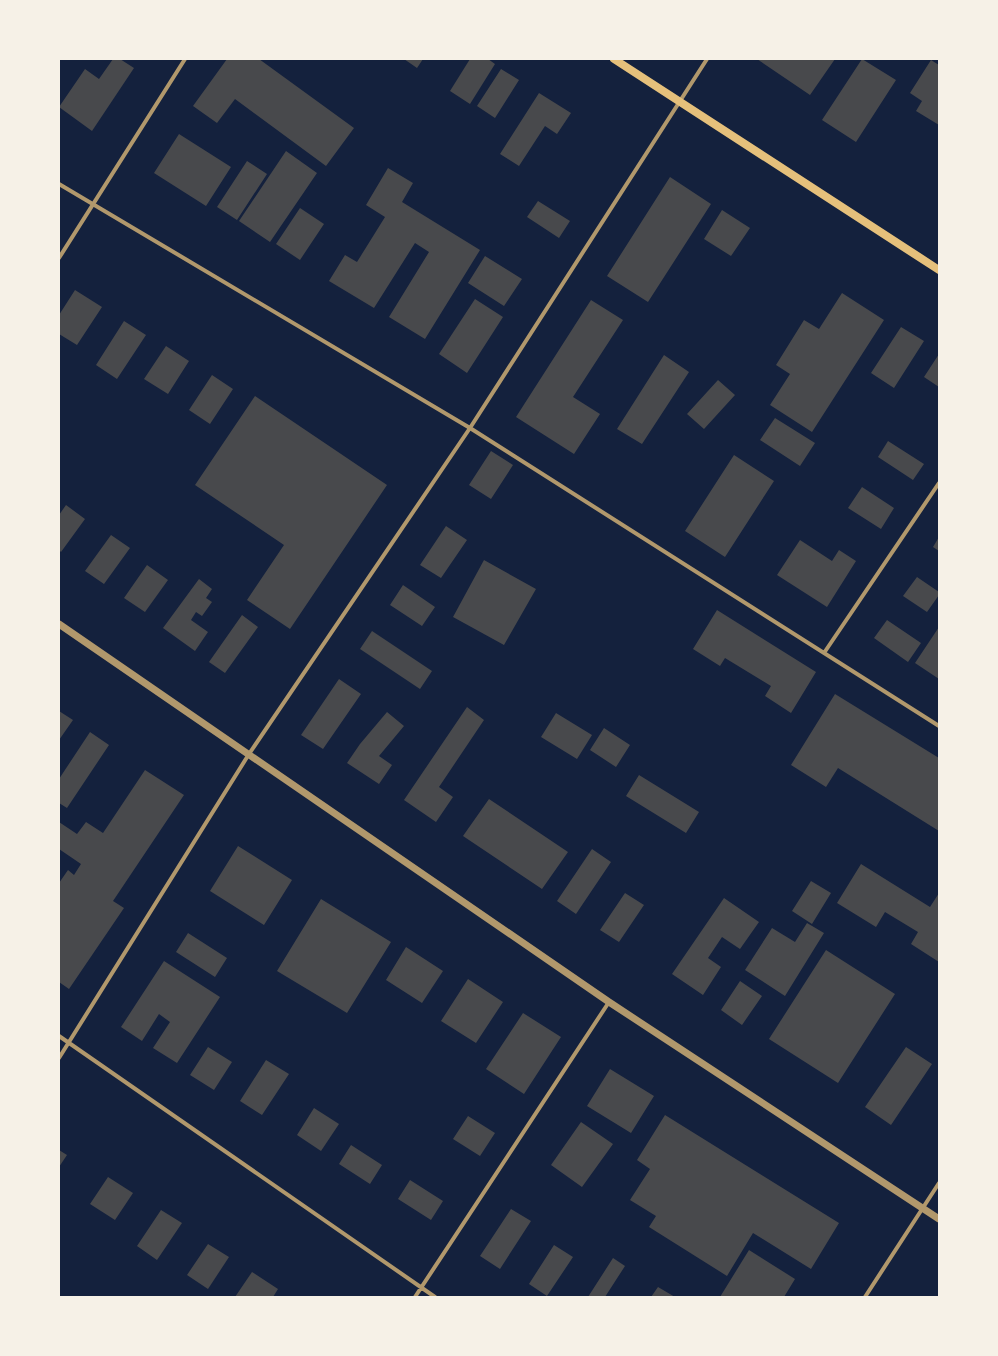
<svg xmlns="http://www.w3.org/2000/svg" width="998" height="1356" viewBox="0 0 998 1356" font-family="Arial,sans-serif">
  <rect width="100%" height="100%" fill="#14213d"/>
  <path fill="#48494c" d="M 113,59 L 120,59 L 134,68 L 92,131 L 59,107 L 85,69 L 99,79 Z
    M 227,59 L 259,59 L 354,128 L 326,166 L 235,99 L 217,123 L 193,106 Z
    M 404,59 L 423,59 L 417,68 Z
    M 470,59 L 488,59 L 495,64 L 470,104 L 450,91 Z
    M 757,59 L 835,59 L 810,95 Z
    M 862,59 L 896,80 L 856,142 L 822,120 Z
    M 931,60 L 939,65 L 939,125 L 916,111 L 922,101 L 910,93 Z
    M 501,69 L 519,80 L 495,118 L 477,106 Z
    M 539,93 L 571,113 L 557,134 L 545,126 L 519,166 L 500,154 Z
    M 179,134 L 231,167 L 206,206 L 154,173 Z
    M 286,151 L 317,173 L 270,242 L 239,221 Z
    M 247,161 L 267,174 L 237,220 L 217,207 Z
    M 388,168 L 413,183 L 402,202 L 480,250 L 425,339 L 389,317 L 429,252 L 415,243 L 374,308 L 329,281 L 345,255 L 357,262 L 385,217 L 366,205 Z
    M 670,177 L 711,204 L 648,302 L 607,276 Z
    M 538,201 L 570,221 L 559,238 L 527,217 Z
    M 300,208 L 324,224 L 300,260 L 276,244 Z
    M 722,210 L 750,228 L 731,256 L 704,239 Z
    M 485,256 L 522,279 L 504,306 L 468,283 Z
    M 75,290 L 102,307 L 77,345 L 59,334 L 59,315 Z
    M 842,293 L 884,320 L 812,432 L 770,405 L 790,374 L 776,365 L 804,320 L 819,329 Z
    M 475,299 L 503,317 L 467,373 L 439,354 Z
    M 591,300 L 623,320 L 573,397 L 600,414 L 574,454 L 516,417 Z
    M 124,321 L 146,335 L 117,379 L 96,365 Z
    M 901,327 L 924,341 L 894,388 L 871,373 Z
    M 166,346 L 189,361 L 168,394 L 144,379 Z
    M 939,354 L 939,387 L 924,377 Z
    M 664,355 L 689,372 L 642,444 L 617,429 Z
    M 212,375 L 233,389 L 210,424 L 189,410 Z
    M 718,380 L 735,395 L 704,429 L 687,414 Z
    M 255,396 L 387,485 L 290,629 L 247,600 L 284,545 L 195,485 Z
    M 775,418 L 815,443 L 800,466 L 760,440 Z
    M 888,441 L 924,464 L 913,480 L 878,457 Z
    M 491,451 L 513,465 L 491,499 L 469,485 Z
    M 734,455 L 774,481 L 725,557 L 685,531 Z
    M 862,487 L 894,508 L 881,529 L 848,508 Z
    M 66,505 L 85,519 L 61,552 L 59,550 L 59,515 Z
    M 446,526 L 467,540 L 441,578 L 420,565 Z
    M 111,535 L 130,548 L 104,584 L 85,571 Z
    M 939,537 L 939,551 L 933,547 Z
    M 800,540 L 832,561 L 839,550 L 856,561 L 827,607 L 777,575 Z
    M 484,560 L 536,589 L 504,645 L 453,617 Z
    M 147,565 L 168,580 L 145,612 L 124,598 Z
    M 917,577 L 939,592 L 939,595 L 927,612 L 903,596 Z
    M 199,579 L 212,589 L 206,598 L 212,602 L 202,616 L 196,612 L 191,620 L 208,632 L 195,651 L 163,628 Z
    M 403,585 L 435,607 L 422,626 L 390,605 Z
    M 717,610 L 816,672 L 791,713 L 765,696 L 771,686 L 725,658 L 720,666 L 693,649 Z
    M 242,615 L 258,627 L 225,673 L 209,662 Z
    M 887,620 L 921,643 L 908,662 L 874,638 Z
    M 939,627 L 939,679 L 915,663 Z
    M 372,631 L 432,671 L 420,689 L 360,649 Z
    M 339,679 L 361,694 L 323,749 L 301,735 Z
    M 835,694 L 939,758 L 939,831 L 838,768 L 826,787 L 791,765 Z
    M 467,707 L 484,720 L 439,787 L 453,797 L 436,822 L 404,800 Z
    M 59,711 L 73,720 L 59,740 Z
    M 387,712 L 404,726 L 379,756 L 392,765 L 379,784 L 347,763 L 360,744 Z
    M 556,713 L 592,735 L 577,759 L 541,737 Z
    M 604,728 L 630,745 L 616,767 L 590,750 Z
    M 90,732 L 109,745 L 67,808 L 59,803 L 59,779 Z
    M 145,770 L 184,795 L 113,901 L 124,908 L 69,989 L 59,982 L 59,883 L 68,870 L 74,875 L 81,864 L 59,849 L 59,822 L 77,834 L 86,822 L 103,833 Z
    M 639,775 L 699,812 L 686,833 L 626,796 Z
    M 489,799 L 568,852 L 542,889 L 463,836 Z
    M 238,846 L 292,880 L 264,925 L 210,891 Z
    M 592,849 L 611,862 L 576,914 L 557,901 Z
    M 861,864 L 930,907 L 939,893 L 939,962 L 911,944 L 918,932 L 885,912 L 876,927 L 837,903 Z
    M 811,881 L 831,893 L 812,924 L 792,911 Z
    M 625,893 L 644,905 L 619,942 L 600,930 Z
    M 724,898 L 759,922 L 740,949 L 722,937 L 708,958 L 721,967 L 703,995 L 672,974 Z
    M 321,899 L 391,942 L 347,1013 L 277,971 Z
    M 807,923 L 824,933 L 785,996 L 745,970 L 772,928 L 795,942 Z
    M 188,933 L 227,958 L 215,977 L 176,952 Z
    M 406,947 L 443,971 L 422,1003 L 386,980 Z
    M 826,950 L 895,994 L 838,1083 L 769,1039 Z
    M 164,961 L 220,997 L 177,1063 L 153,1048 L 170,1022 L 159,1014 L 142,1041 L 121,1027 Z
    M 468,979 L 503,1002 L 476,1043 L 441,1021 Z
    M 740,981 L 762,996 L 742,1025 L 721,1010 Z
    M 523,1013 L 561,1037 L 524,1094 L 486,1069 Z
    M 208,1047 L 232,1062 L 214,1090 L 190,1075 Z
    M 906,1047 L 932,1064 L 891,1125 L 865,1107 Z
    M 266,1060 L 289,1074 L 262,1115 L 240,1101 Z
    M 610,1069 L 654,1096 L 631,1133 L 587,1106 Z
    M 314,1108 L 339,1124 L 321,1151 L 297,1135 Z
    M 665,1115 L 839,1223 L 811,1269 L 753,1233 L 727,1276 L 649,1227 L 656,1216 L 630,1200 L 650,1169 L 637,1160 Z
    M 468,1116 L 495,1133 L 480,1156 L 453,1139 Z
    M 581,1122 L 613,1144 L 582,1187 L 551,1165 Z
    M 351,1145 L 382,1165 L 370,1184 L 339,1164 Z
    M 59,1150 L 67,1155 L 59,1167 Z
    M 108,1177 L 133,1193 L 115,1220 L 90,1204 Z
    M 410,1180 L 443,1201 L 431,1220 L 398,1199 Z
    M 511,1209 L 531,1221 L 500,1269 L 480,1256 Z
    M 161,1210 L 182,1223 L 157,1260 L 137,1246 Z
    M 208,1244 L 229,1257 L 208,1289 L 187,1275 Z
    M 554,1245 L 573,1257 L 547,1296 L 529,1284 Z
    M 749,1250 L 795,1279 L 784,1297 L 720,1297 Z
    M 613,1258 L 625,1266 L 605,1297 L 588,1297 Z
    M 252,1272 L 278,1289 L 273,1297 L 235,1297 Z
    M 658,1287 L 675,1297 L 651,1297 Z"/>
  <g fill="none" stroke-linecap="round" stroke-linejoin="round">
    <path stroke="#b1986c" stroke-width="4" d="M 59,184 L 470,428 L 939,726
      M 59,258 L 185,59
      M 824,653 L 939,483
      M 59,1036 L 435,1297
      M 59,1058 L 249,754 L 470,428 L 707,59
      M 415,1297 L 609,1002
      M 865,1297 L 939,1183"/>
    <path stroke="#b1986c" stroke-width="7" d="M 59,624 L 609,1002 L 939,1219"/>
    <path stroke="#e5c07b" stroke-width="8" d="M 614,59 L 939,270"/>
  </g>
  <rect width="998" height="1356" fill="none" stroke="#f6f1e7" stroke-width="120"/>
</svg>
